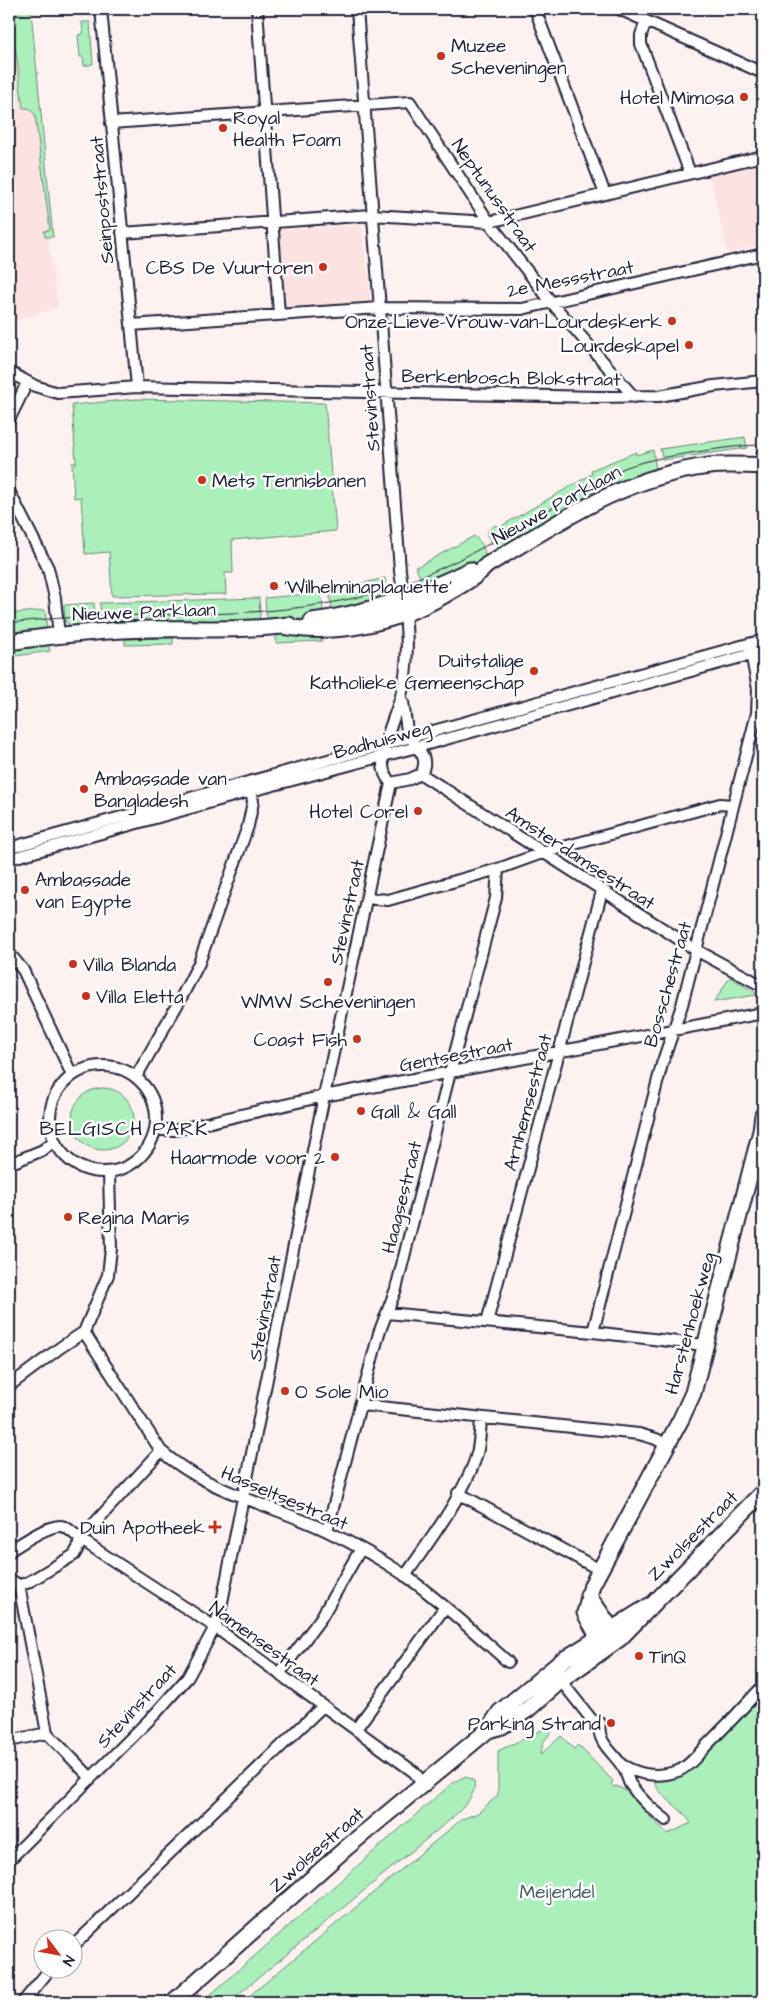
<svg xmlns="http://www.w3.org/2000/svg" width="772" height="2011" viewBox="0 0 772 2011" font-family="'Architects Daughter',sans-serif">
  <rect width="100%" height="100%" fill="#fef2f1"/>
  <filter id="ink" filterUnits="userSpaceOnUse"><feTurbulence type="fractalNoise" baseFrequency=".02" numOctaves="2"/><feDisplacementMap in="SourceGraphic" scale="10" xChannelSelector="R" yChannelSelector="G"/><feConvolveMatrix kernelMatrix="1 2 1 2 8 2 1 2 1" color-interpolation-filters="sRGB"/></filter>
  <g filter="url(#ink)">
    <path fill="#fce2e0" d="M 9,9 L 31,9 L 53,237 L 48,238 L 58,307 L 9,323 Z
      M 763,156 L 763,244 L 728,253 L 708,169 Z
      M 359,225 L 361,226 L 371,297 L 369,302 L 364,305 L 289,309 L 282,305 L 278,233 L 281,230 Z"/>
    <path fill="#abefba" stroke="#66887a" d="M 19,9 L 62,9 L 31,11 L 53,237 L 45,237 L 44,231 L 50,230 L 35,115 L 29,108 L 23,108 L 12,21 Z
      M 82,22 L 90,22 L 93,64 L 84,66 L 83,57 L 80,57 L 78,35 L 83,34 Z
      M 136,399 L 325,403 L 336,531 L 232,540 L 233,573 L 225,573 L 226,594 L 112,596 L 109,552 L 85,554 L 81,497 L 74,498 L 72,463 L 76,463 L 72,405 Z
      M 745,437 L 747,448 L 663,460 L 660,449 Z
      M 653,450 L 656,470 C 599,488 549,521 498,550 L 487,536 C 487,530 490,528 496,525 L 498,528 L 592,474 L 591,470 L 636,452 L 636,455 Z
      M 474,536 C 482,542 485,548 485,558 L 425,588 L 415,566 L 419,566 Z
      M 385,578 L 387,592 L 379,604 L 336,615 C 332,607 328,600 331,591 Z
      M 319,593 C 324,600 323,609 322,617 L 270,622 L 266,614 L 265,598 Z
      M 259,598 L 260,615 L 258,622 L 104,625 L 101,618 L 100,603 Z
      M 94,603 L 95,618 L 92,625 L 71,627 L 65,621 L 64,605 Z
      M 45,610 L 47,629 L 9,634 L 9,614 Z
      M 316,633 L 322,641 L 276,643 L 276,638 L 279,634 Z
      M 173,638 L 173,644 L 125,645 L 125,639 Z
      M 45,642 L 49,647 L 50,651 L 9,657 L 9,648 Z
      M 730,977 L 756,993 L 756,995 L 714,1002 Z
      M72 1119a31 31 0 1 1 62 0a31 31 0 1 1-62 0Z
      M 763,1693 L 763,2002 L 242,2002 L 462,1819 L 478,1813 L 498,1795 L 498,1751 L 550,1726 L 553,1730 L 544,1741 L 540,1755 L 561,1736 L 574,1749 L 578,1745 L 613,1781 L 611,1784 L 614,1787 L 617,1786 L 631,1794 L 649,1816 L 668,1834 L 691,1823 C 681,1806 660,1799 653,1780 L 692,1768 Z
      M 466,1776 L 474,1781 C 479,1799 447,1822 435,1832 L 229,2002 L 202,2002 L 428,1804 L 454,1782 Z"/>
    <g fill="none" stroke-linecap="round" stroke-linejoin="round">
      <defs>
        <path id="street" d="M 101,9 L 137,387
          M 257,9 L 279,314
          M 357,9 L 400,570 C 405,611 412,656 401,696 C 395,720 370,763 391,783
          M 535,9 L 605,194
          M 619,9 L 763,73
          M 646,21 L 641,35 L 641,44 L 690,173
          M 111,123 L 410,102 L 489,222 L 552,303 L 634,397
          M 122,233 L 372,215 L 489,222 L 763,156
          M 131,325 L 379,308 L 522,309 L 763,254
          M 9,372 L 35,386 L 58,393 L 137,387 L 599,397 L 659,396 L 714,386 L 763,381
          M 9,420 L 27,383
          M 762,466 L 763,452
          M 9,491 L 48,568 L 55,598 L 59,635
          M 403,702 L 408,738
          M 414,744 C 423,754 428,761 421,774
          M 421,774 L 696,950 L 757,983 L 763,985
          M 391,783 L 410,779 L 421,774
          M 9,848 L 763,640
          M 9,859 C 90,837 170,813 251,791 C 310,775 369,760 428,744 L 763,651
          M 367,898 L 388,900 L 498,869 L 542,853 L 720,804 L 733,805
          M 9,953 L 23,970 L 72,1075
          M50 1119a53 53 0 1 1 106 0a53 53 0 1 1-106 0Z
          M 136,1077 L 180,1000 L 199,963 L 248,826 L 253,802 L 251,785
          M 156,1130 L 176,1130 L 324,1096 L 763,1013
          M 9,1164 L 43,1150 L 54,1141
          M 387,1313 L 593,1332 L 704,1345
          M 487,1322 L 602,891
          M 84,1332 L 161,1451 C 209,1493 271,1504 327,1531 C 354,1544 382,1560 406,1576 C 442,1602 475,1633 508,1662
          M 593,1332 L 662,1064 L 682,1005 L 757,713 L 758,689 L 750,648
          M 9,1386 L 61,1347 L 84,1332 L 108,1275 L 111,1249 L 109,1173
          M 361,1405 L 639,1434 L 656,1439 L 667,1445
          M 458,1493 L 600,1570
          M 327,1531 L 379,1333 L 396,1289 L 450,1072 L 496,898 L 498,869
          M 9,1553 L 12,1549 C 24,1542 46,1526 60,1526 C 67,1526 74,1534 80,1539 L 215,1627 L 414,1772 L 423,1783
          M 405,1576 C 428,1543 464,1495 476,1457 C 480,1445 480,1431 481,1419
          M 9,1579 L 19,1585 L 27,1583 L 74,1555 L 78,1548 L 80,1539 L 161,1451
          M 19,1585 L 47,1733 L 91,1778
          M 279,1674 L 321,1618 L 360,1550
          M 557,1676 L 592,1720 L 600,1723 C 596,1742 613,1752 622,1766 C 626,1771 627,1778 630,1784 C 640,1799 652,1809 666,1820
          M 356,1729 L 445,1607
          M 9,1741 L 47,1733
          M 622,1765 C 639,1775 659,1778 678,1771 C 688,1767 697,1756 704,1748 C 724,1728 744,1707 763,1686
          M 9,1860 L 156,1713 L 188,1677 L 215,1627 L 221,1607 L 324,1096 L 391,783
          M 72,1947 L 323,1706
          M 23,2002 L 51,1968"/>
        <path id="secondary" d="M 312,621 C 368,614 419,595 470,570
          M 281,626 C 339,637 403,621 453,590 C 466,582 477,576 487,565 C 560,522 622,477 709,466 C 727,464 745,465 763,466
          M 9,642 C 56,635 103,630 151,629 C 196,628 244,631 289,625
          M 588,1595 L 617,1637
          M 605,1649 L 585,1613 L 592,1585 L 681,1419 L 693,1393 L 761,1131 L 763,1115
          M 488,1730 L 502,1726 L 527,1710 L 560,1681 L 619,1639 L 763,1492
          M 173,2002 L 346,1848 L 488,1730 L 500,1712 L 563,1660 L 649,1606"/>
      </defs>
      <use href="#street" stroke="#22223b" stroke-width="14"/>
      <use href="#secondary" stroke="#22223b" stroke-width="19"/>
      <use href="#street" stroke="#fff" stroke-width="10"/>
      <use href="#secondary" stroke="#fff" stroke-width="15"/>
      <path stroke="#22223b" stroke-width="1" d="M 9,623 C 133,607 252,626 375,593 C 437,575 492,543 547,511 C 573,496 598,478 627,467 C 649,459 673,456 696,452 C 719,449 741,445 763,445"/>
    </g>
  </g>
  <g fill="#c8321e" stroke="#fff" stroke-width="2">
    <circle cx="441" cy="56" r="5"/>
    <circle cx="744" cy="97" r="5"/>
    <circle cx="223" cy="128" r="5"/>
    <circle cx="323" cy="267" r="5"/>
    <circle cx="672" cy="321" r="5"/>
    <circle cx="689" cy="345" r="5"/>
    <circle cx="202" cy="480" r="5"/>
    <circle cx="274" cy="586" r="5"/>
    <circle cx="534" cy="671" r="5"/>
    <circle cx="84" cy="789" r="5"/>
    <circle cx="418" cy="811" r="5"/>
    <circle cx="25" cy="890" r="5"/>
    <circle cx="73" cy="964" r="5"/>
    <circle cx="328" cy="982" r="5"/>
    <circle cx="86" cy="996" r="5"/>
    <circle cx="357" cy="1039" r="5"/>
    <circle cx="361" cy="1111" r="5"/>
    <circle cx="335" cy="1157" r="5"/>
    <circle cx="68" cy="1217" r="5"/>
    <circle cx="285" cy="1391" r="5"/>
    <path d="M212.5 1519.5h5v5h5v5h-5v5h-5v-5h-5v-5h5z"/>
    <circle cx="639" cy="1656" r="5"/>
    <circle cx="611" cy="1723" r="5"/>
  </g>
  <g text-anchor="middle" stroke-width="5" stroke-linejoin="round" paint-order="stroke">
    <g font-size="19" fill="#22223b" stroke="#fff" text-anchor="start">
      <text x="451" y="52">Muzee<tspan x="451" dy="22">Scheveningen</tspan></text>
      <text x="734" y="104" text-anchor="end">Hotel Mimosa</text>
      <text x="233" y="124">Royal<tspan x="233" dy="22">Health Foam</tspan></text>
      <text x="313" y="274" text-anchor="end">CBS De Vuurtoren</text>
      <text x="662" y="328" text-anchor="end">Onze-Lieve-Vrouw-van-Lourdeskerk</text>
      <text x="679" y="352" text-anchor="end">Lourdeskapel</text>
      <text x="212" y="487">Mets Tennisbanen</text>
      <text x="284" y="593">'Wilhelminaplaquette'</text>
      <text x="524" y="667" text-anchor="end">Duitstalige<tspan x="524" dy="22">Katholieke Gemeenschap</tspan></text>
      <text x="94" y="785">Ambassade van<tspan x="94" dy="22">Bangladesh</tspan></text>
      <text x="408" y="818" text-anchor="end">Hotel Corel</text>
      <text x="35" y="886">Ambassade<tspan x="35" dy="22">van Egypte</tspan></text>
      <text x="83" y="971">Villa Blanda</text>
      <text x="96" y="1003">Villa Eletta</text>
      <text x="328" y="1008" text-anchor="middle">WMW Scheveningen</text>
      <text x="347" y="1046" text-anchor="end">Coast Fish</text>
      <text x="371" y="1118">Gall &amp; Gall</text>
      <text x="325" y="1164" text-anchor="end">Haarmode voor 2</text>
      <text x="78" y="1224">Regina Maris</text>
      <text x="295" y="1398">O Sole Mio</text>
      <text x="205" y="1534" text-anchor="end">Duin Apotheek</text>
      <text x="649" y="1663">TinQ</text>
      <text x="601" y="1730" text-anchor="end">Parking Strand</text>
    </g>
    <g font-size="19" fill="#22223b" stroke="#fff">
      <text transform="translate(495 195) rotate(55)" y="7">Neptunusstraat</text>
      <text transform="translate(101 200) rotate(-95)" y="7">Seinpoststraat</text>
      <text transform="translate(570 278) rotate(-11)" y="7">2e Messstraat</text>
      <text transform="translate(511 377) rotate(1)" y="7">Berkenbosch Blokstraat</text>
      <text transform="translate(369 398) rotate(-94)" y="7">Stevinstraat</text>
      <text transform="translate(556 504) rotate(-29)" y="7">Nieuwe Parklaan</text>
      <text transform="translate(144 611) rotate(-2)" y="7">Nieuwe Parklaan</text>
      <text transform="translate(382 739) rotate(-15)" y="7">Badhuisweg</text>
      <text transform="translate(581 857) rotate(33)" y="7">Amsterdamsestraat</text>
      <text transform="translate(346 912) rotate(-78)" y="7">Stevinstraat</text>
      <text transform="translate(667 984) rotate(-74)" y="7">Bosschestraat</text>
      <text transform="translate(456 1054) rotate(-11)" y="7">Gentsestraat</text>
      <text transform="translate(527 1102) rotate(-75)" y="7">Arnhemsestraat</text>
      <text transform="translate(401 1197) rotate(-76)" y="7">Haagsestraat</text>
      <text transform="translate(264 1308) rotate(-79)" y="7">Stevinstraat</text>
      <text transform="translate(689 1323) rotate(-75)" y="7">Harstenhoekweg</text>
      <text transform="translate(285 1497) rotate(23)" y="7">Hasseltsestraat</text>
      <text transform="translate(692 1535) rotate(-45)" y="7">Zwolsestraat</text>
      <text transform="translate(265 1643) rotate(36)" y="7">Namensestraat</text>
      <text transform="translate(136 1705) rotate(-47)" y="7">Stevinstraat</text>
      <text transform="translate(316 1849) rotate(-41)" y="7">Zwolsestraat</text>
    </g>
    <g font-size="19" fill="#4b6061" stroke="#fff">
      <text x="557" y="1898">Meijendel</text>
    </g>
    <g font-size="20" letter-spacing="1" fill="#22223b" stroke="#fff">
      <text x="124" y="1135">BELGISCH PARK</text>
    </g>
  </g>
  <rect width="772" height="2011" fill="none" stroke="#fff" stroke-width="30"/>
  <rect x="15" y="15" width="742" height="1981" fill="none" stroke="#22223b" stroke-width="2" filter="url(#ink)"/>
  <g transform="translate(58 1954) rotate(122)"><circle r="24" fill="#ffffff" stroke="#a7a7b1"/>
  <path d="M0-4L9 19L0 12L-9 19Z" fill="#c8321e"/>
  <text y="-8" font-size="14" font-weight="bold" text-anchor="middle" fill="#22223b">N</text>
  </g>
</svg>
